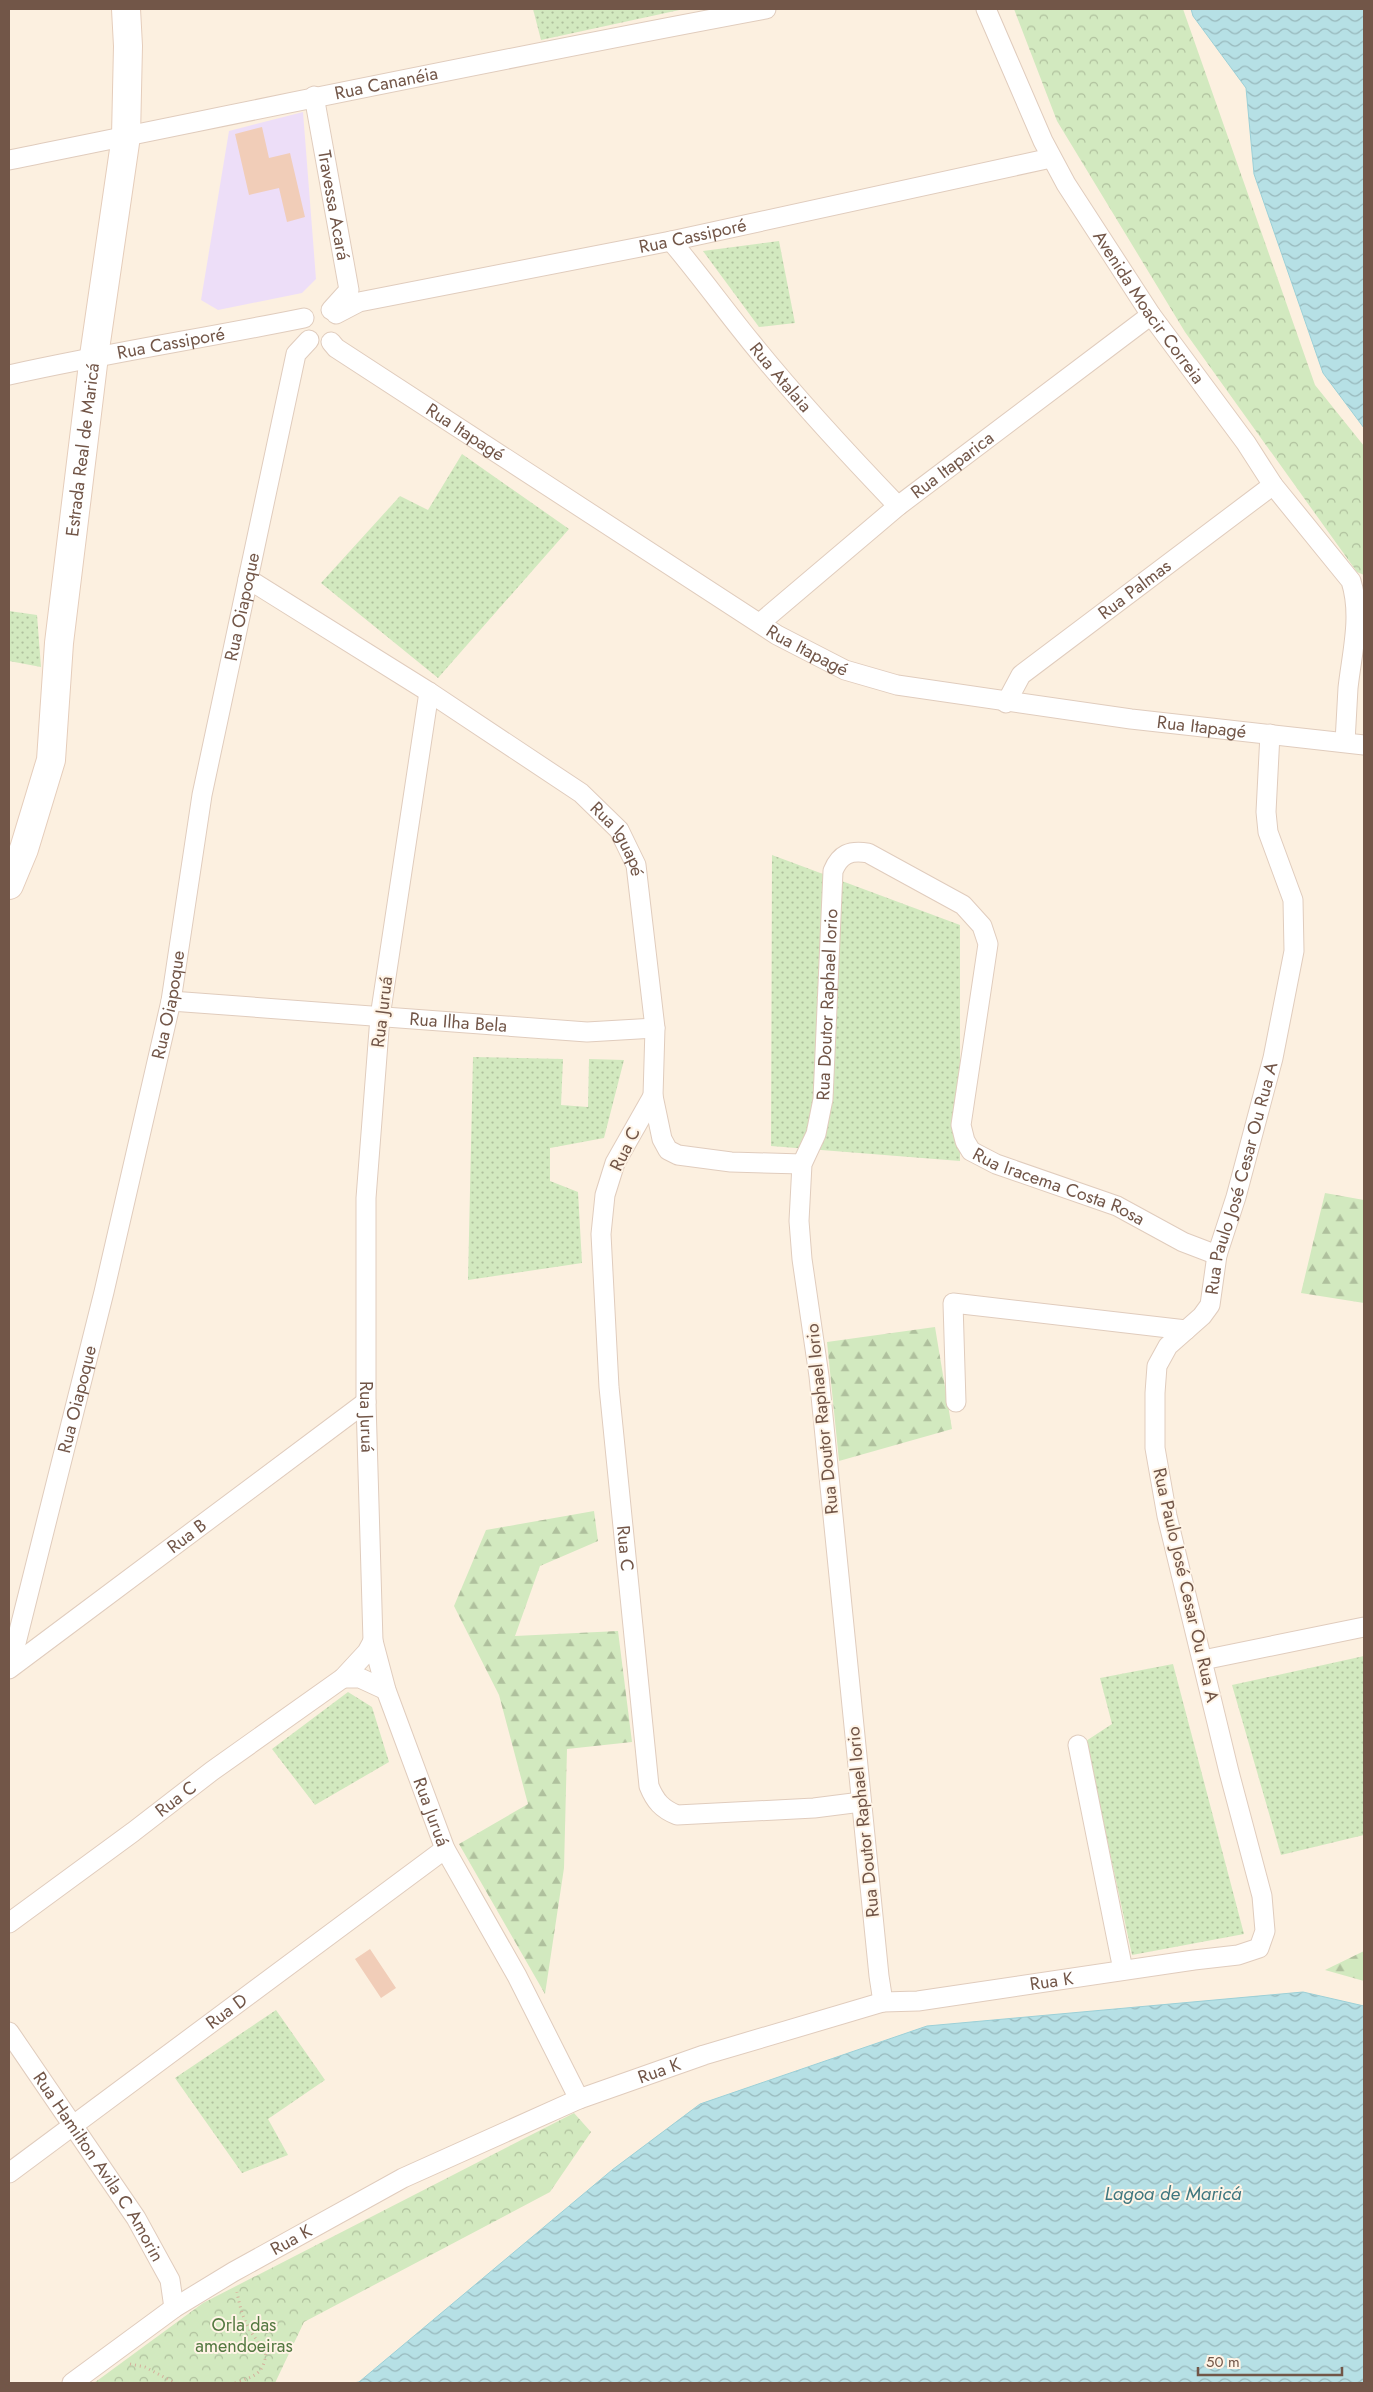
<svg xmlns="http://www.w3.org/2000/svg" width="1373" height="2392" viewBox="0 0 1373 2392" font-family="Jost,sans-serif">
  <defs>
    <pattern id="grass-dots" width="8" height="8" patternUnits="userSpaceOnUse" patternTransform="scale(1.25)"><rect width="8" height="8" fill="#d2e9bf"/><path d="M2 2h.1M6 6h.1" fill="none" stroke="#afc09d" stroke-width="1.8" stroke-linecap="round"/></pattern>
    <pattern id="forest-firs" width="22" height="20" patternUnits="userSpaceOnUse" patternTransform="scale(1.25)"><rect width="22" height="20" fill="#d2e9bf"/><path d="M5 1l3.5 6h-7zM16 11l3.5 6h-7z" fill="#afc09d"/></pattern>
    <pattern id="park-crowns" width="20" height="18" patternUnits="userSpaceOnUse" patternTransform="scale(1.25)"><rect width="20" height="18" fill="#d2e9bf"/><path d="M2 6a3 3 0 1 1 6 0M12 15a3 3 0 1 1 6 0" fill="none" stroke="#afc09d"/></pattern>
    <pattern id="water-waves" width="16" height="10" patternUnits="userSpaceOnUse" patternTransform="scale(1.25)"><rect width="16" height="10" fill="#b6e0e5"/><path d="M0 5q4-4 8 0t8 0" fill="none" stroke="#98b8bc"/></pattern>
  </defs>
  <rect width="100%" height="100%" fill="#fcf0e0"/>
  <path fill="#eddef8" d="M 303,112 L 316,279 L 302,293 L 218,310 L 201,300 L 229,131 Z"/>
  <path fill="url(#grass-dots)" d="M 533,9 L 684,9 L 541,40 Z
    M 779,241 L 795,323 L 759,327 L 703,251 Z
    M 462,454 L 569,529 L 438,678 L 321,583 L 400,496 L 428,510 Z
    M 9,611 L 37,615 L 41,667 L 9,661 Z
    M 772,855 L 960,925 L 960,1161 L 771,1146 Z
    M 473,1057 L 563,1059 L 561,1105 L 588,1107 L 589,1059 L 624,1060 L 604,1138 L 550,1148 L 550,1181 L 578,1192 L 582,1263 L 468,1280 Z
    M 1364,1656 L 1364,1835 L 1281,1855 L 1232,1685 Z
    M 1173,1664 L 1244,1934 L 1132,1955 L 1086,1741 L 1112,1724 L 1100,1678 Z
    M 348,1692 L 372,1707 L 389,1762 L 315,1805 L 272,1749 Z
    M 276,2010 L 325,2080 L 268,2119 L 288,2155 L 242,2173 L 175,2078 Z"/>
  <path fill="url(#forest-firs)" d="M 1325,1193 L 1364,1200 L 1364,1303 L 1301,1293 Z
    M 935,1327 L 952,1429 L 839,1461 L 827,1342 Z
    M 594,1511 L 598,1541 L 540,1566 L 515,1636 L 618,1631 L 632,1742 L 567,1749 L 564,1868 L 545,1994 L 459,1844 L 528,1804 L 499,1695 L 454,1606 L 486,1530 Z
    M 1364,1951 L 1364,1981 L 1325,1970 Z"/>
  <path fill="url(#park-crowns)" d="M 1014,9 L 1183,9 L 1315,385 L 1364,446 L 1364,575 L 1357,572 L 1185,332 L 1057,121 Z
    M 574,2113 L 591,2132 L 550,2192 L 304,2322 L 275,2383 L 94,2383 L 203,2303 Z"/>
  <path fill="url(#water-waves)" stroke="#9cd0d7" d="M 1191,9 L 1364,9 L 1364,428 L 1323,373 L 1254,174 L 1246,88 L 1193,16 Z
    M 1303,1992 L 1364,2006 L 1364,2383 L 353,2383 L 359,2382 L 612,2170 L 700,2104 L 927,2026 Z"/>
  <path fill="#f1cdb8" d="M 262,127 L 269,158 L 290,153 L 305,217 L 287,222 L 279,188 L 249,195 L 235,134 Z
    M 370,1949 L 396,1988 L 381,1998 L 355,1959 Z"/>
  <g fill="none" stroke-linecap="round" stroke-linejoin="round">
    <defs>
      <g id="street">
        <path id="s1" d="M 986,9 L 1043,141 L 1066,184 L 1151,315 L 1246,443 L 1273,485 L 1351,581 C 1362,616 1352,652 1348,688 C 1347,706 1346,724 1345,742"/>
        <path id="s2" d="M 314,96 L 349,290 L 331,310"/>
        <path id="s3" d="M 9,160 C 261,109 513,56 766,9"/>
        <path id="s4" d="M 671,241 C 699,274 724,309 751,342 C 797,399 847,453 898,506"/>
        <path id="s5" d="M 336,314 L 359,302 L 671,241 L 1051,158"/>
        <path id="s6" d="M 331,342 L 336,348 L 777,635 L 845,670 L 897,685 L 1131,719 L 1364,745"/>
        <path id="s7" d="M 9,375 C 107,353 206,338 304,318"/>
        <path id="s8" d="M 248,579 L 429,692 L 581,793 L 619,830 L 636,865 L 655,1028 L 653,1096 L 662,1139 L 668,1150 L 678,1155 L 731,1162 L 802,1164"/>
        <path id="s9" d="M 760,623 L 898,506 L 1151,315"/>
        <path id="s10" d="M 429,692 L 380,1017 L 366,1198 L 366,1402 L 373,1641 L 386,1690 L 445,1849 L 517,1976 L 579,2099"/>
        <path id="s11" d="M 1006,703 L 1021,675 L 1273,485"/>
        <path id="s12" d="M 171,1001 L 587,1032 L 655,1028"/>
        <path id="s13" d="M 653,1096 L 615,1163 L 605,1195 L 601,1234 L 609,1387 L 649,1786 C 655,1801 662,1809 677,1815 L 814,1808 L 861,1802"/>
        <path d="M 956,1402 L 953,1303 L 1186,1330"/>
        <path d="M 1203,1660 L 1364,1627"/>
        <path id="s14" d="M 10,1667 L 104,1292 L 171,1001 L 202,795 L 296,354 L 309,340"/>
        <path id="s15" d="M 9,1669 L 366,1402"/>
        <path d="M 343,1678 L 360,1678 L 386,1690"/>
        <path d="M 1078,1745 L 1123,1970"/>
        <path id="s16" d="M 9,1923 L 133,1832 L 212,1771 L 343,1678 L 367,1652 L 373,1641"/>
        <path id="s17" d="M 883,2002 L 879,1976 L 819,1376 L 802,1259 L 799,1221 L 802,1164 L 816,1134 L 823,1099 L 833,871 C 840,854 850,850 868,853 L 963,905 L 982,926 L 988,944 L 961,1125 L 965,1141 L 971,1151 L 996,1164 L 1117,1206 L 1183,1242 L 1217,1255"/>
        <path id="s18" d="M 9,2032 L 136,2218 L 170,2280 L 174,2308"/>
        <path id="s19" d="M 9,2173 L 445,1849"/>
        <path id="s20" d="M 72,2383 L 174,2308 L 233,2272 L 403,2178 L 579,2099 L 704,2055 L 883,2002 L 918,2001 L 1194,1960 L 1238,1955 L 1259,1948 L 1265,1931 L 1262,1896 L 1229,1772 L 1167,1516 L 1155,1448 L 1155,1393 L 1157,1366 L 1168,1346 L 1202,1316 L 1210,1305 L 1217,1255 L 1236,1197 L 1273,1058 L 1294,951 L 1293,900 L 1268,832 L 1266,812 L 1270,734"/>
      </g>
      <g id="secondary">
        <path id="s21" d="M 9,885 L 24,849 L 51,760 L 59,643 L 94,356 L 126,136 L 128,46 L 126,9"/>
      </g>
    </defs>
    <use href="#street" stroke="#e0ccbd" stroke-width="21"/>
    <use href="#secondary" stroke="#e5cdbb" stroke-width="30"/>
    <path stroke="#d5b09c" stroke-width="3" stroke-dasharray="1 4" stroke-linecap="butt" d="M 130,2364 L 145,2367 L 175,2383
      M 235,2383 C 254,2376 264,2375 266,2352 C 248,2330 242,2319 237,2292"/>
    <use href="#street" stroke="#fff" stroke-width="19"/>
    <use href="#secondary" stroke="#fff" stroke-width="28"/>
  </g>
  <g text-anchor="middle" stroke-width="4" stroke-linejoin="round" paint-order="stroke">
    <g font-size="18" fill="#725648" stroke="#fff4e6">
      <text dy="6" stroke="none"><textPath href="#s3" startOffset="385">Rua Cananéia</textPath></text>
      <text dy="6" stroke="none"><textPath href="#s2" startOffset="111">Travessa Acará</textPath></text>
      <text dy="6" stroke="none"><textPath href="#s5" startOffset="366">Rua Cassiporé</textPath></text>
      <text dy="6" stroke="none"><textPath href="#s1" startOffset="341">Avenida Moacir Correia</textPath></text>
      <text dy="6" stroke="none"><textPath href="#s7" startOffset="165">Rua Cassiporé</textPath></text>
      <text dy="6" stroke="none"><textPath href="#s4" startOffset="175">Rua Atalaia</textPath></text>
      <text dy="6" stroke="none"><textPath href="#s6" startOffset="162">Rua Itapagé</textPath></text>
      <text dy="6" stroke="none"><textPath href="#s21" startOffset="444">Estrada Real de Maricá</textPath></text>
      <text dy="6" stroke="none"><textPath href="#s9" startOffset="249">Rua Itaparica</textPath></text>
      <text dy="6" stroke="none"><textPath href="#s11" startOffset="174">Rua Palmas</textPath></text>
      <text dy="6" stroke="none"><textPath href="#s14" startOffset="1086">Rua Oiapoque</textPath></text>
      <text dy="6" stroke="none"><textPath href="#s6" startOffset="568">Rua Itapagé</textPath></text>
      <text dy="6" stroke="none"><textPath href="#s6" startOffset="972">Rua Itapagé</textPath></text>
      <text dy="6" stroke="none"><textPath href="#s8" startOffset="456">Rua Iguapé</textPath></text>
      <text dy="6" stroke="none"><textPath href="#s14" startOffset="681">Rua Oiapoque</textPath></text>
      <text dy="6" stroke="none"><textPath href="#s17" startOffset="1006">Rua Doutor Raphael Iorio</textPath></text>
      <text transform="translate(382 1012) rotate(-83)" y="6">Rua Juruá</text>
      <text dy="6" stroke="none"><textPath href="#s12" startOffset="288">Rua Ilha Bela</textPath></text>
      <text transform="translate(625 1149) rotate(-64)" y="6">Rua C</text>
      <text dy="6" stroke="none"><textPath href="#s20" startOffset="2091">Rua Paulo José Cesar Ou Rua A</textPath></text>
      <text dy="6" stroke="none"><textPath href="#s17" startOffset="1645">Rua Iracema Costa Rosa</textPath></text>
      <text dy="6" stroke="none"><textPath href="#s14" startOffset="276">Rua Oiapoque</textPath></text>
      <text dy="6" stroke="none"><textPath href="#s10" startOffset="729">Rua Juruá</textPath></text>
      <text transform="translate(822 1419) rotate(-96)" y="6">Rua Doutor Raphael Iorio</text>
      <text dy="6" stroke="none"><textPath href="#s15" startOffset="222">Rua B</textPath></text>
      <text dy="6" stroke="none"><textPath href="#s13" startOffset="465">Rua C</textPath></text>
      <text transform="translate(1186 1585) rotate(77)" y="6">Rua Paulo José Cesar Ou Rua A</text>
      <text dy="6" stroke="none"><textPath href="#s16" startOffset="208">Rua C</textPath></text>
      <text dy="6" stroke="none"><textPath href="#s10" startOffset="1134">Rua Juruá</textPath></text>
      <text transform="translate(863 1822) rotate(-96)" y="6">Rua Doutor Raphael Iorio</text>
      <text dy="6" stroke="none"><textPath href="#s20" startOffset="1072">Rua K</textPath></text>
      <text dy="6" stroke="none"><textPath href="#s19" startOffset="271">Rua D</textPath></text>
      <text dy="6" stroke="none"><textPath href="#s20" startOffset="668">Rua K</textPath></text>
      <text dy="6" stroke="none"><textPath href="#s18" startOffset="162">Rua Hamilton Avila C Amorin</textPath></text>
      <text dy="6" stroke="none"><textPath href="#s20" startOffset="262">Rua K</textPath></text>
    </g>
    <g font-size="18" fill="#537840" stroke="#fff4e6">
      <text x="244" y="2331">Orla das<tspan x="244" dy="21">amendoeiras</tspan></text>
    </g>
    <g font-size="19" font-style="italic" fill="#3f777f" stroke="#fff4e6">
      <text x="1173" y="2200">Lagoa de Maricá</text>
    </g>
  </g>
  <rect width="1373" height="2392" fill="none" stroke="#725648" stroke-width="20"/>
  <path d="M1198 2367v8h144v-8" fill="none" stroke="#725648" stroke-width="2.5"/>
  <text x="1206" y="2367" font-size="15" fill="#725648" stroke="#fff4e6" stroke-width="4" paint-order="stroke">50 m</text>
</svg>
